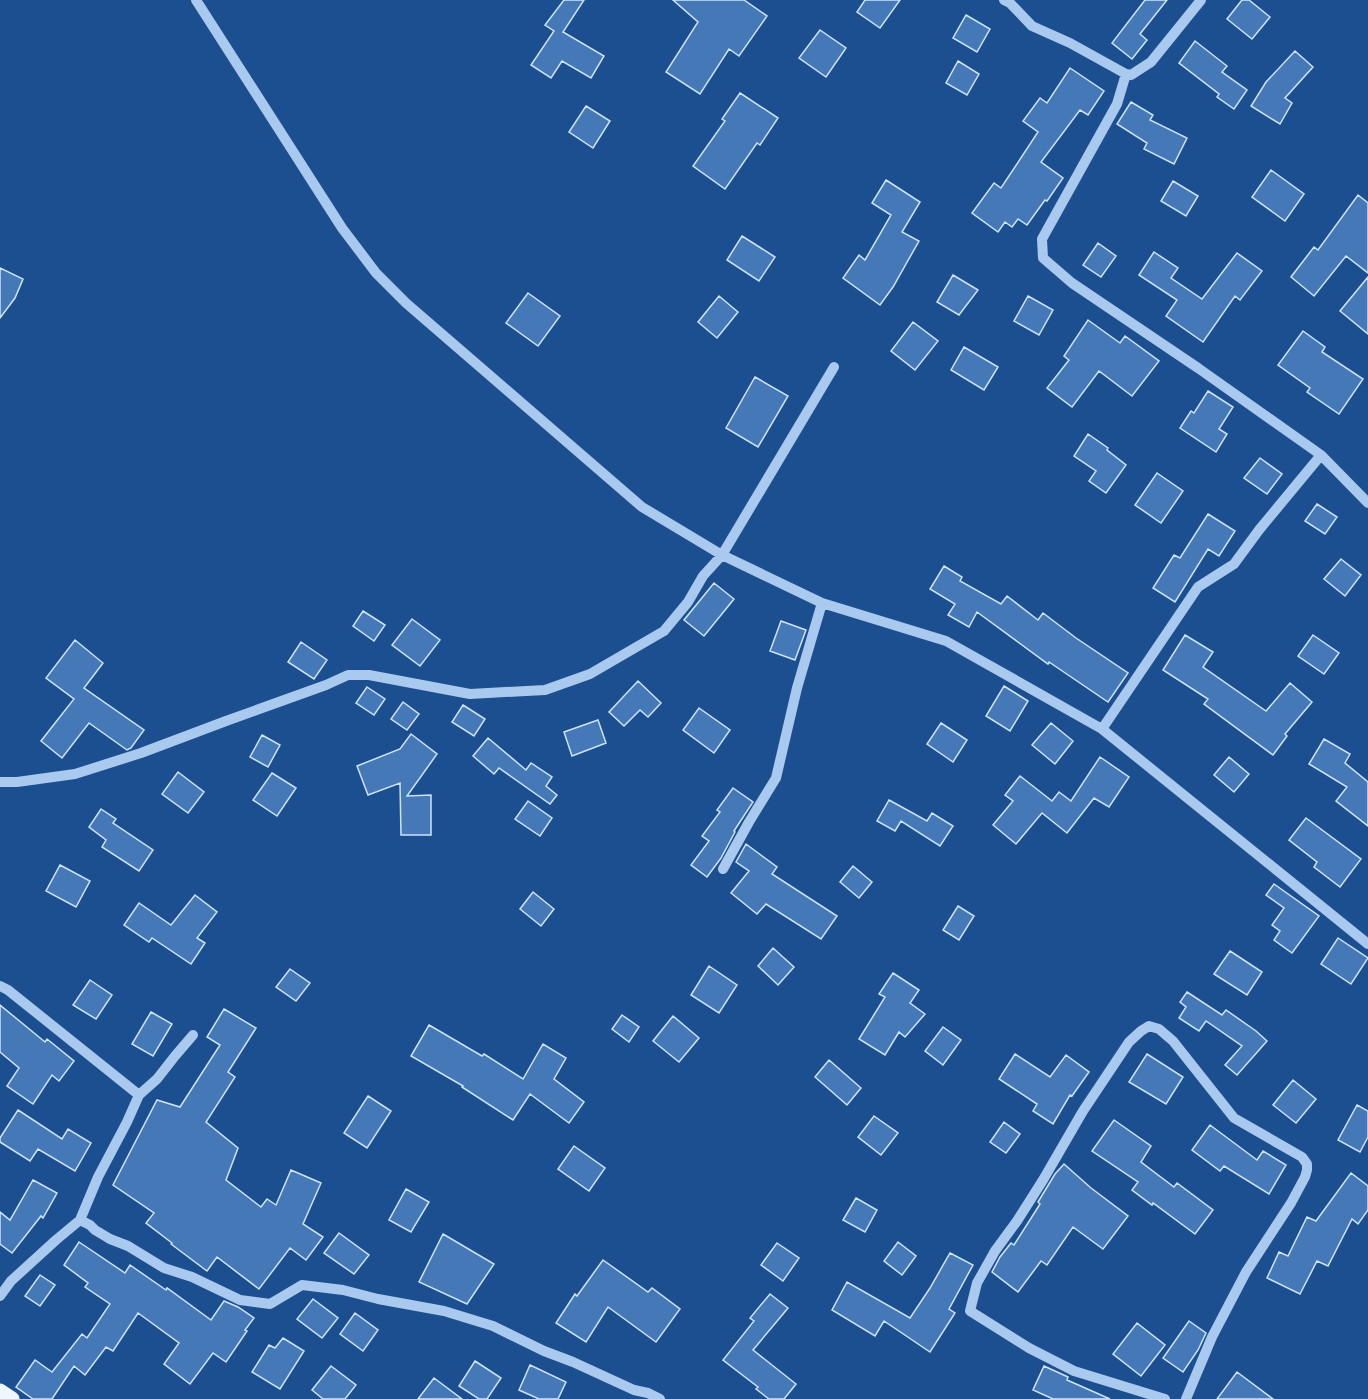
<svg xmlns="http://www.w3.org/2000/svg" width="1368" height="1399" viewBox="0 0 1368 1399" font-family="'Golos Text',sans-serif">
  <rect width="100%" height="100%" fill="#1b4f8f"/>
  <path fill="#4478b7" stroke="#cfe3fa" stroke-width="1.5" d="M 564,0 L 584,0 L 563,32 L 604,56 L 591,78 L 562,61 L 551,78 L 531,65 L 554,31 L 545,25 Z
    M 673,0 L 744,0 L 767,16 L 739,56 L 729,49 L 700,94 L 666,72 L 698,22 Z
    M 865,0 L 900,0 L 880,28 L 857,12 Z
    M 1145,0 L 1167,0 L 1140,34 L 1147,40 L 1132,59 L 1112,43 Z
    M 1242,0 L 1249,0 L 1270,17 L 1252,39 L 1227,19 Z
    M 966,15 L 990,29 L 977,52 L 953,38 Z
    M 820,30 L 846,48 L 826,77 L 799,58 Z
    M 1195,41 L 1227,66 L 1222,72 L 1247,90 L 1234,109 L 1217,97 L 1219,94 L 1179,63 Z
    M 1295,51 L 1313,67 L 1285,98 L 1292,103 L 1280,124 L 1251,106 L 1266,82 Z
    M 958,61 L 979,74 L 967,95 L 946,83 Z
    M 1070,68 L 1104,91 L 1088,115 L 1080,110 L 1041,162 L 1063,178 L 1047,201 L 1045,200 L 1027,225 L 1018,219 L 1012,227 L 1005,222 L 998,232 L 972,213 L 994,183 L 1001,188 L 1038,132 L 1023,121 L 1040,98 L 1047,103 Z
    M 740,93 L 778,118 L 760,145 L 757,143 L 725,189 L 693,166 L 725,121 L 722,119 Z
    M 1131,102 L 1153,115 L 1150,120 L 1187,138 L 1174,164 L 1144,149 L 1147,143 L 1117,124 Z
    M 586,106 L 610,121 L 593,148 L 569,132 Z
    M 1271,170 L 1304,194 L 1285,221 L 1252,197 Z
    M 886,180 L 920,202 L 902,232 L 919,241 L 893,287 L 880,305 L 843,278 L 859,255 L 865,260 L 891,215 L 872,203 Z
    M 1173,181 L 1198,196 L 1186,216 L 1161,201 Z
    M 1358,195 L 1368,203 L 1368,273 L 1346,256 L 1314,296 L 1291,277 L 1314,247 L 1318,250 Z
    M 742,236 L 775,257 L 759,281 L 727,260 Z
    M 1098,243 L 1116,256 L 1101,277 L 1083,265 Z
    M 1154,252 L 1178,268 L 1171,278 L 1202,299 L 1237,253 L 1262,271 L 1240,300 L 1235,296 L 1203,342 L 1166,316 L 1177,300 L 1139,275 Z
    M 0,268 L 23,279 L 15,298 L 0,318 Z
    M 953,275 L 978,290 L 959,315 L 937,302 Z
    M 1368,277 L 1368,334 L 1340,311 Z
    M 528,293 L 560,316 L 538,346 L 506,323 Z
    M 719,296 L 738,312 L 717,338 L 698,322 Z
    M 1028,296 L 1053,310 L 1039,335 L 1014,321 Z
    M 1088,320 L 1120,343 L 1125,336 L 1159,361 L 1132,396 L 1099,371 L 1072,407 L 1047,388 L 1069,360 L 1064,356 Z
    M 913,322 L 938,341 L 915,370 L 891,351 Z
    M 1303,331 L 1325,347 L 1322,352 L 1363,379 L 1339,414 L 1307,392 L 1310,388 L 1278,365 Z
    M 964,347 L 998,367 L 984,390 L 951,370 Z
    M 755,377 L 788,396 L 758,447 L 726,428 Z
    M 1208,391 L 1233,407 L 1219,429 L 1227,434 L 1216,452 L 1180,428 L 1191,411 L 1194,413 Z
    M 1088,434 L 1108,448 L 1107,450 L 1126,465 L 1106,493 L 1089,481 L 1096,471 L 1074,456 Z
    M 1260,458 L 1282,474 L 1267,494 L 1244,478 Z
    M 1157,473 L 1183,491 L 1161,523 L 1135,505 Z
    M 1317,504 L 1337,517 L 1325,534 L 1305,521 Z
    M 1208,514 L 1235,531 L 1219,556 L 1208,549 L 1175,602 L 1153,588 L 1174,555 L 1180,558 Z
    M 1341,559 L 1361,575 L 1345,596 L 1324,579 Z
    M 944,566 L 962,577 L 960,581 L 1001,604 L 1007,596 L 1038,620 L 1043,613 L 1076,638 L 1128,673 L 1108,702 L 1049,662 L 1048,664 L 977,612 L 969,627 L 948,615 L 955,604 L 930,589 Z
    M 714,583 L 734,599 L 704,636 L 684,620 Z
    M 363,611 L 385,625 L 374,641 L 353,626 Z
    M 412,619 L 440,640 L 420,666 L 392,645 Z
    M 781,621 L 806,630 L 795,660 L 770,651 Z
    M 1185,635 L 1213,652 L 1203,667 L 1266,711 L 1290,683 L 1312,702 L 1285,734 L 1287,736 L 1273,755 L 1204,704 L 1208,699 L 1163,670 Z
    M 1313,635 L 1339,653 L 1324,674 L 1298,656 Z
    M 75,640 L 103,663 L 84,688 L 144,730 L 131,748 L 127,750 L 89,723 L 62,758 L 41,741 L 74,699 L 46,678 Z
    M 301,642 L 327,660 L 314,679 L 288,662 Z
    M 638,681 L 661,703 L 648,717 L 640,710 L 624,726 L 609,712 Z
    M 1004,686 L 1028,701 L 1010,731 L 986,716 Z
    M 367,687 L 385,699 L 374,715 L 356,703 Z
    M 403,702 L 419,714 L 407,730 L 391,719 Z
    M 463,705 L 485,719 L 474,736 L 452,722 Z
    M 699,708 L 730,730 L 714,753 L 683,730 Z
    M 598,720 L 606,743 L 572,756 L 564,732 Z
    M 941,723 L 967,740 L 953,762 L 927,744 Z
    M 1051,723 L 1073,741 L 1055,764 L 1032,745 Z
    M 411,734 L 437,754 L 407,796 L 431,795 L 431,835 L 401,835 L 400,783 L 368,795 L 357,766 L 400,749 Z
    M 262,735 L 280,745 L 268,767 L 250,757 Z
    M 488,738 L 526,770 L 531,763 L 552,777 L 546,786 L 557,795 L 550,804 L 499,768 L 494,774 L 473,756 Z
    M 1324,739 L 1350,754 L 1345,763 L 1368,782 L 1368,826 L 1336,801 L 1347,787 L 1309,764 Z
    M 1100,757 L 1129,777 L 1109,807 L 1094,798 L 1067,833 L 1042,813 L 1016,844 L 993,825 L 1013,801 L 1005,795 L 1020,776 L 1052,801 L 1059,792 L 1071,801 Z
    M 1229,757 L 1249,774 L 1234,792 L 1214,775 Z
    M 178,772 L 204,792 L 188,813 L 162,794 Z
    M 272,773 L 296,788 L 277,816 L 253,800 Z
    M 733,788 L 753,802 L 734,831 L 735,832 L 721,858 L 707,877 L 691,865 L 709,841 L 702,836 L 720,812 L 717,810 Z
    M 889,800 L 927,821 L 932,813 L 953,826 L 940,846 L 901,821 L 895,831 L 877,821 Z
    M 528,801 L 552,818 L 540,836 L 515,819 Z
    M 101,809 L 116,819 L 113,823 L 153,850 L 139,871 L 102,847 L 106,840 L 89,827 Z
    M 1306,818 L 1361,859 L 1340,887 L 1314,867 L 1317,862 L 1289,840 Z
    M 746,844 L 777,867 L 772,874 L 837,916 L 821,939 L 766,904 L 757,914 L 731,893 L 749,871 L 736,862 Z
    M 60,865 L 90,881 L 76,907 L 46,891 Z
    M 853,866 L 872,882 L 859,898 L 840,882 Z
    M 1274,884 L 1319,916 L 1292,953 L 1274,940 L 1280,931 L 1272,925 L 1284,908 L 1266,895 Z
    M 533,892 L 554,909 L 541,926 L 520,909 Z
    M 195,895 L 217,912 L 197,938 L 205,943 L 191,964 L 152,938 L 149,942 L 124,925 L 139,903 L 171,925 Z
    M 958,906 L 974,916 L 959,940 L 943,930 Z
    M 1338,938 L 1368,958 L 1351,984 L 1321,964 Z
    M 773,948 L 794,967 L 778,985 L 758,966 Z
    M 1230,951 L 1262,972 L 1247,995 L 1214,974 Z
    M 709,966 L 737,985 L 719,1013 L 691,995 Z
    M 290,969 L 310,983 L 296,1001 L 276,987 Z
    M 893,973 L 919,990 L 910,1003 L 925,1014 L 905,1037 L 899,1032 L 885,1055 L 859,1039 L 885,997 L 879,994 Z
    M 90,980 L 112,995 L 96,1019 L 73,1005 Z
    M 1187,992 L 1222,1015 L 1226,1010 L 1256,1031 L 1267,1041 L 1237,1075 L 1225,1065 L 1242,1046 L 1206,1021 L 1199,1031 L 1179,1018 L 1186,1007 L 1180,1002 Z
    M 0,1005 L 45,1042 L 47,1039 L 74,1061 L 59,1081 L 52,1075 L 33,1104 L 7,1086 L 19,1068 L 0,1052 Z
    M 224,1009 L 256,1028 L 228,1072 L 235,1077 L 206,1122 L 238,1148 L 226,1180 L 261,1207 L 267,1199 L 276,1205 L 291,1170 L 321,1183 L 303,1224 L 323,1237 L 306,1260 L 290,1248 L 259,1289 L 217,1257 L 207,1271 L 171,1244 L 172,1243 L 146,1223 L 154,1213 L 113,1185 L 157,1100 L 180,1107 L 220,1045 L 207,1037 Z
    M 151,1012 L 172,1024 L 153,1056 L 132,1044 Z
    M 622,1015 L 639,1027 L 629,1042 L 612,1029 Z
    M 673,1016 L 699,1038 L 679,1062 L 653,1041 Z
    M 429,1025 L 482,1056 L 484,1054 L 523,1079 L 543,1044 L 566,1058 L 554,1079 L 584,1102 L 569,1123 L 530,1094 L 513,1120 L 462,1087 L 463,1086 L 411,1056 Z
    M 943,1027 L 961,1040 L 943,1065 L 925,1051 Z
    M 1015,1054 L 1050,1077 L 1066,1055 L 1089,1072 L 1072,1096 L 1070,1095 L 1053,1124 L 1033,1111 L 1037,1104 L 999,1079 Z
    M 1147,1054 L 1183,1077 L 1166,1104 L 1129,1082 Z
    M 829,1060 L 861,1088 L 847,1105 L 815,1077 Z
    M 1293,1080 L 1316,1099 L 1296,1123 L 1273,1105 Z
    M 368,1096 L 391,1111 L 367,1148 L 344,1133 Z
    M 1357,1105 L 1368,1111 L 1368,1137 L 1360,1152 L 1338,1140 Z
    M 18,1110 L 62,1139 L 68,1129 L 91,1143 L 75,1171 L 38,1149 L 30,1161 L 0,1142 L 0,1138 Z
    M 874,1116 L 898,1133 L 881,1155 L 858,1137 Z
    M 1114,1120 L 1151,1146 L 1141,1162 L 1174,1187 L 1177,1183 L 1213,1210 L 1195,1234 L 1153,1203 L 1152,1205 L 1132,1190 L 1138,1182 L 1092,1151 Z
    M 1004,1122 L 1020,1134 L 1006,1153 L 990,1142 Z
    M 1210,1125 L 1257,1160 L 1263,1151 L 1286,1165 L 1269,1194 L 1224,1166 L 1220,1171 L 1192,1150 Z
    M 574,1146 L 605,1168 L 589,1191 L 558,1169 Z
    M 1064,1164 L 1091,1188 L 1128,1216 L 1103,1249 L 1073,1227 L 1047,1265 L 1041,1261 L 1018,1292 L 992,1272 L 1000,1257 L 1011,1243 L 1014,1245 L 1040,1204 L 1038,1202 L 1055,1174 Z
    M 1351,1173 L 1368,1186 L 1368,1210 L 1358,1224 L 1352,1219 L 1328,1266 L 1317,1261 L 1300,1294 L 1267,1278 L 1279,1252 L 1288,1256 L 1307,1217 L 1316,1221 Z
    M 33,1180 L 57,1193 L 43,1218 L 41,1216 L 12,1253 L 0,1244 L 0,1212 L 10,1220 Z
    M 406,1189 L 429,1202 L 411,1232 L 389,1220 Z
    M 856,1198 L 877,1210 L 865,1232 L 843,1220 Z
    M 339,1233 L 369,1255 L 354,1274 L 324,1253 Z
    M 443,1234 L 494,1264 L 467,1304 L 419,1282 Z
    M 79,1242 L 125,1273 L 130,1265 L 166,1290 L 167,1288 L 211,1320 L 224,1301 L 238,1307 L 254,1318 L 245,1330 L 247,1331 L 226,1362 L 213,1353 L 190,1384 L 164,1364 L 179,1343 L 138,1313 L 113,1351 L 106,1347 L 85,1375 L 74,1366 L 52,1399 L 33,1399 L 16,1387 L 35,1360 L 52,1372 L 82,1334 L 87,1338 L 110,1304 L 85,1287 L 88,1283 L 64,1265 Z
    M 898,1242 L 916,1256 L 902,1275 L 884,1261 Z
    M 777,1243 L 799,1258 L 783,1281 L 761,1265 Z
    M 950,1253 L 973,1265 L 949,1309 L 955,1313 L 930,1352 L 884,1321 L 875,1336 L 832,1310 L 847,1282 L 910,1318 L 930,1288 Z
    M 603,1260 L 648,1292 L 652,1288 L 680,1309 L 656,1342 L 608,1307 L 586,1342 L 556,1323 L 575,1294 L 577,1296 Z
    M 40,1275 L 55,1285 L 40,1306 L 25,1296 Z
    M 770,1294 L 788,1308 L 753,1350 L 796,1384 L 784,1399 L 769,1399 L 756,1389 L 758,1387 L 723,1360 L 754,1321 L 750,1318 Z
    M 313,1299 L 338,1318 L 322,1338 L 297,1319 Z
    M 355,1313 L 378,1330 L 363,1351 L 340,1334 Z
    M 1189,1321 L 1206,1333 L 1198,1350 L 1183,1372 L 1163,1358 Z
    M 1137,1323 L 1165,1345 L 1141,1376 L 1113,1354 Z
    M 283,1338 L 304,1351 L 280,1389 L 252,1372 L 269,1345 L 275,1348 Z
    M 475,1361 L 501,1378 L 487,1399 L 479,1399 L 459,1386 Z
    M 530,1365 L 566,1382 L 558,1399 L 539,1399 L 519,1390 Z
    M 331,1366 L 356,1385 L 345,1399 L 323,1399 L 312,1390 Z
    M 1044,1366 L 1068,1377 L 1067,1380 L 1110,1399 L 1053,1399 L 1033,1390 Z
    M 1237,1372 L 1273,1399 L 1217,1399 Z
    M 434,1378 L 462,1399 L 418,1399 Z"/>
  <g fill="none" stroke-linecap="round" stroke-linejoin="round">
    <path stroke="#a9c9ee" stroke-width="10" d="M 196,0 L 342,228 L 376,273 L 406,303 L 642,507 L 722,555 L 822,603 L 946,641 L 1102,729 L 1368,944
      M 1004,0 L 1010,3 L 1032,26 L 1070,43 L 1126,74 L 1131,75 L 1151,62 L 1201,0
      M 1126,74 L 1117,104 L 1042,239 L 1043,258 L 1072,283 L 1198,368 L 1321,455 L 1368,503
      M 1102,729 L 1198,587 L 1234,564 L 1259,530 L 1321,455
      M 0,782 L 17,782 L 75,774 L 141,753 L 226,721 L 326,685 L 348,675 L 369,675 L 470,694 L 545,690 L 590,674 L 664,631 L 688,602 L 703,576 L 722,555 L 834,367
      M 723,869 L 749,822 L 776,778 L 797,688 L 822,603
      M 0,986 L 8,990 L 139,1095
      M 80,1220 L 98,1177 L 127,1122 L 139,1095 L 157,1079 L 175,1056 L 193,1035
      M 0,1296 L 11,1281 L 56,1240 L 80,1220 L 90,1225 L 95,1230 L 110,1239 L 128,1246 L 164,1268 L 192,1277 L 240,1300 L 270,1304 L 302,1285 L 343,1290 L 378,1299 L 444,1311 L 493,1326 L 544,1351 L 573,1362 L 634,1390 L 648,1393 L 660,1399
      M 1165,1399 L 1074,1371 L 1029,1348 L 970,1311 L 977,1283 L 995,1251 L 1017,1221 L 1043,1180 L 1083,1111 L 1129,1042 L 1141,1031 L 1149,1026 L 1159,1029 L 1173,1041 L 1234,1118 L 1302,1157 L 1307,1164 L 1307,1170 L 1305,1177 L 1291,1203 L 1246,1272 L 1212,1337 L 1186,1399"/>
    <path stroke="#f0f6ff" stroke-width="15" d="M 0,1391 L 12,1399"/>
  </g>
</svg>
